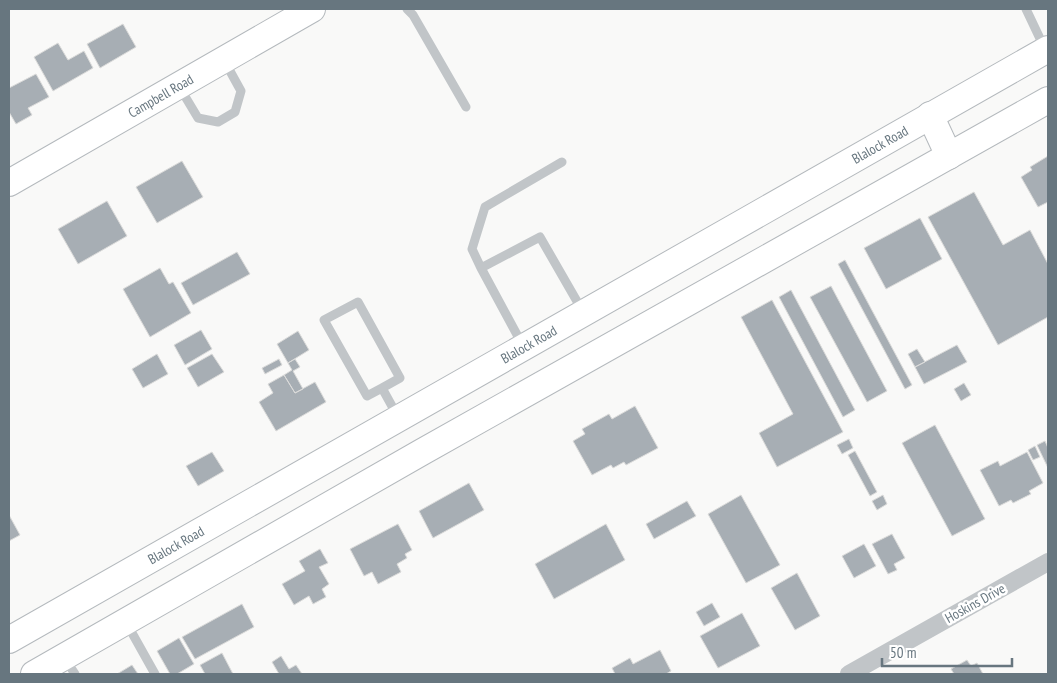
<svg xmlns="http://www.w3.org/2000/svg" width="1057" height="683" viewBox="0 0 1057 683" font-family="'PT Sans Narrow',sans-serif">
  <rect width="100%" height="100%" fill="#f9f9f8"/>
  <path fill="#a7aeb4" stroke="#dbdbda" d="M 123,24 L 136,47 L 100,68 L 87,44 Z
    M 58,43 L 68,60 L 84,51 L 93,68 L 53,91 L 34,57 Z
    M 36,74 L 49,97 L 28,108 L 32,115 L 16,124 L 9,112 L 9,88 Z
    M 1048,156 L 1048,202 L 1038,207 L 1021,177 L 1032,170 L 1030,167 Z
    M 182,161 L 203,197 L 157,223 L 136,187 Z
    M 974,192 L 1003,245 L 1030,230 L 1048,264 L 1048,317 L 998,345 L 928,217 Z
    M 107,201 L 127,236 L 78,264 L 58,229 Z
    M 920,218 L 942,259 L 886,289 L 864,248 Z
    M 237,252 L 250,274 L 193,305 L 181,283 Z
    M 845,260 L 912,385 L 905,389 L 838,264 Z
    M 160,268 L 169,284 L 173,282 L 191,313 L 150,337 L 123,289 Z
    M 831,286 L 887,391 L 867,402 L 810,297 Z
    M 791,290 L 855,410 L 843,417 L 779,297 Z
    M 772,300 L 843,432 L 777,467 L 759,433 L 793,414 L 741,317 Z
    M 201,330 L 212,349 L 185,365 L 174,345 Z
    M 298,331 L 309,350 L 288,363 L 277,344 Z
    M 957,345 L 967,362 L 924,384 L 915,367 Z
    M 917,349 L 925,362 L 915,367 L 908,354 Z
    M 157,354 L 168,374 L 143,388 L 132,369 Z
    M 212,354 L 224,372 L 198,387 L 187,368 Z
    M 279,359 L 282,365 L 265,374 L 262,368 Z
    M 295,359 L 300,367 L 293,371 L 303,389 L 295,393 L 284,375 L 292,370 L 288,363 Z
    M 284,375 L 295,393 L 315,382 L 326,402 L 276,431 L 259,402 L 273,393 L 268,384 Z
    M 964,383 L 971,395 L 961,401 L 954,389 Z
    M 635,406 L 658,448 L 626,465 L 624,462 L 613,468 L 611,465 L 592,475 L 573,441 L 585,434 L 582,429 L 609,414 L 612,419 Z
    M 935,425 L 985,519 L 952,536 L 902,443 Z
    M 849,439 L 853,448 L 842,454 L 837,445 Z
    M 1045,441 L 1048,448 L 1048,468 L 1037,445 Z
    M 1035,446 L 1040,457 L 1033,460 L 1028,450 Z
    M 855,451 L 877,492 L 870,496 L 848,455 Z
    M 212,452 L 224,471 L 198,486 L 186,466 Z
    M 1027,452 L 1043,483 L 1029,491 L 1031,494 L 1013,503 L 1011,500 L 999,506 L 980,470 L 998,461 L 1000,466 Z
    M 469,483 L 484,510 L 433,538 L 419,511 Z
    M 741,495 L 780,565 L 746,583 L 708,514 Z
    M 883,495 L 887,504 L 877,510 L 872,501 Z
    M 687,501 L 696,516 L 654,539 L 646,524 Z
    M 9,515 L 20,535 L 9,541 Z
    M 398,524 L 412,550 L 405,554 L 407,558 L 397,564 L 401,572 L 378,584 L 372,572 L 364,576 L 350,549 Z
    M 606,524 L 625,560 L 554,599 L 535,564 Z
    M 892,534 L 905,558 L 894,564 L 897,570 L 888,574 L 872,544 Z
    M 864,544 L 876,566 L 854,578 L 842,556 Z
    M 320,549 L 328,563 L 319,567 L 329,584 L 322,589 L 326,597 L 313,604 L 309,596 L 294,605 L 282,584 L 305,571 L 299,561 Z
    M 797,573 L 820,616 L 795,630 L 771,588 Z
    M 712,603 L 720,617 L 704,626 L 696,612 Z
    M 242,604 L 254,627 L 195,659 L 182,637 Z
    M 742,613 L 760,646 L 718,668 L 700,636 Z
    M 179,638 L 194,664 L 177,674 L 170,674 L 157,651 Z
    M 660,650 L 671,671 L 666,674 L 615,674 L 612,668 L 630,658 L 633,664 Z
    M 222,653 L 233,674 L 205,674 L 200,665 Z
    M 281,656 L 289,669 L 296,665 L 302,674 L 279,674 L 272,662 Z
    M 967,660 L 971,666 L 977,663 L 983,674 L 954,674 L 951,669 Z
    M 132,665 L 138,674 L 117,674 Z"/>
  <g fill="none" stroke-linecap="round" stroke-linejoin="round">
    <defs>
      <g id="secondary">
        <path d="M 930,115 L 949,156"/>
        <path id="s1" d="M 9,183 L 312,9"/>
        <path id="s2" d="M 9,640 L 1048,49"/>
        <path d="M 34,674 L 422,452 L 1048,100"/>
      </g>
    </defs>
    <use href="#secondary" stroke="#b4b9bd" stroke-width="28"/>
    <path stroke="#c1c5c8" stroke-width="9" d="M 407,9 L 413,15 L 466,107
      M 1026,9 L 1044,47
      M 180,88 L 198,118 L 218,122 L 235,112 L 241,91 L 225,62
      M 481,268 L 540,237 L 582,310
      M 522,344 L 481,268 L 472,249 L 485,207 L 562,162
      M 382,388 L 367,396 L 324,320 L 358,302 L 400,378 L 382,388 L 398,417
      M 127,624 L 155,674
      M 65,659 L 75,674"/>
    <path stroke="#c1c5c8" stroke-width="18" d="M 849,674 L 1048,562"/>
    <use href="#secondary" stroke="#fff" stroke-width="26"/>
  </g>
  <g text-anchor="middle" stroke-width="5" stroke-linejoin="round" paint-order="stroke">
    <g font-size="14" fill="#67767f" stroke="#fff">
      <text dy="5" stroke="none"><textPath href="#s1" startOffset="175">Campbell Road</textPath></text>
      <text dy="5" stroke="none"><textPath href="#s2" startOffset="1002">Blalock Road</textPath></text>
      <text dy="5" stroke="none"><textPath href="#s2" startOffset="598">Blalock Road</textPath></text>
      <text dy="5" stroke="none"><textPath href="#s2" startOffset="192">Blalock Road</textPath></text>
      <text transform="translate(975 603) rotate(-29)" y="5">Hoskins Drive</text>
    </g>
  </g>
  <rect width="1057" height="683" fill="none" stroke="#67767f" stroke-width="20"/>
  <path d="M882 658v8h130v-8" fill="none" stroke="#67767f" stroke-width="2.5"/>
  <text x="890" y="658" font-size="15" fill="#67767f" stroke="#ffffff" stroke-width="4" paint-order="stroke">50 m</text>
</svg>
